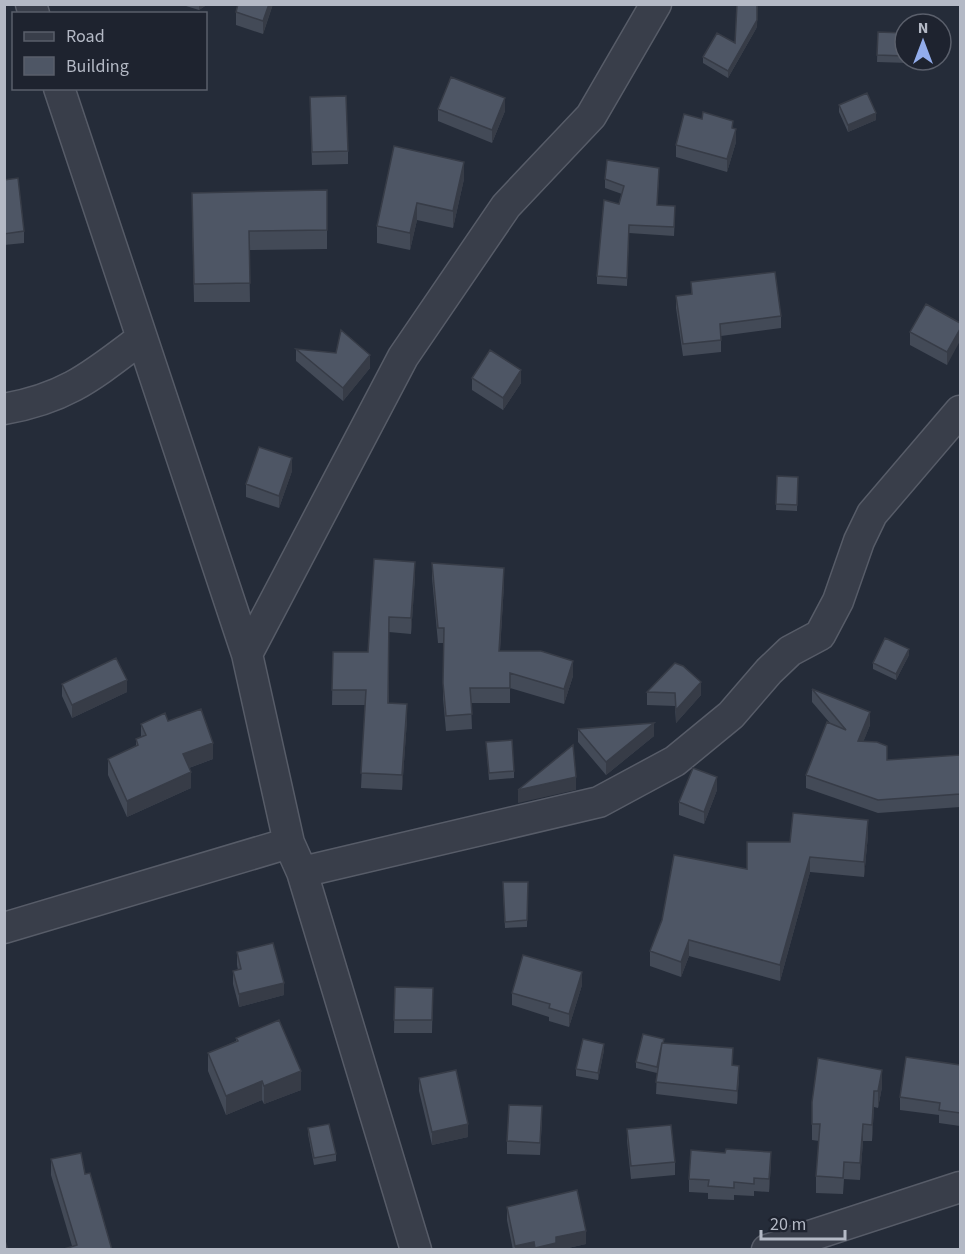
<svg xmlns="http://www.w3.org/2000/svg" width="965" height="1254" viewBox="0 0 965 1254" font-family="'Source Sans 3',sans-serif">
  <rect width="100%" height="100%" fill="#252c39"/>
  <g fill="none" stroke-linecap="round" stroke-linejoin="round">
    <defs>
      <path id="minor" d="M 31,4 L 34,14
        M 59,88 L 247,654 L 289,843 L 302,872 L 416,1250
        M 4,409 C 67,398 93,375 142,338
        M 247,654 L 403,357 L 506,206 L 591,116 L 656,4
        M 302,872 L 599,802 L 675,761 L 731,715 L 769,671 L 790,651 L 820,635 L 838,601 L 859,541 L 872,514 L 960,411
        M 4,928 L 289,843
        M 767,1250 L 960,1187"/>
    </defs>
    <use href="#minor" stroke="#575c68" stroke-width="33"/>
    <use href="#minor" stroke="#393e4a" stroke-width="30"/>
  </g>
  <path fill="#434a57" d="M 185,4 L 208,4 L 199,10 L 186,6 Z
    M 238,4 L 273,4 L 263,34 L 236,25 L 236,12 Z
    M 757,27 L 728,78 L 703,63 L 703,57 L 735,43 Z
    M 878,32 L 905,33 L 905,60 L 909,60 L 909,63 L 877,62 Z
    M 839,105 L 876,120 L 848,132 L 839,112 Z
    M 438,109 L 505,111 L 492,143 L 438,121 Z
    M 310,110 L 348,151 L 348,164 L 312,165 Z
    M 733,129 L 736,142 L 727,172 L 676,157 L 676,145 Z
    M 394,146 L 464,179 L 453,228 L 417,220 L 410,250 L 377,243 L 377,226 Z
    M 659,177 L 657,205 L 675,214 L 674,236 L 629,233 L 627,286 L 597,284 L 597,276 L 622,194 L 605,188 L 605,179 Z
    M 4,180 L 24,231 L 24,243 L 4,245 Z
    M 327,190 L 327,249 L 249,250 L 250,302 L 194,302 L 192,212 Z
    M 691,282 L 781,316 L 781,328 L 721,336 L 721,352 L 683,356 L 676,308 L 676,296 L 691,294 Z
    M 960,323 L 947,365 L 910,345 L 910,332 Z
    M 296,349 L 370,368 L 343,401 L 296,361 Z
    M 472,378 L 521,383 L 503,410 L 472,390 Z
    M 292,471 L 279,508 L 246,497 L 246,484 Z
    M 777,476 L 798,477 L 797,511 L 776,510 Z
    M 374,559 L 415,577 L 411,634 L 389,632 L 389,703 L 407,720 L 402,790 L 361,788 L 365,705 L 332,705 L 333,652 L 368,652 Z
    M 432,563 L 504,584 L 500,651 L 573,676 L 564,704 L 510,688 L 510,703 L 471,703 L 472,729 L 446,731 L 443,698 L 443,643 L 438,643 L 432,578 Z
    M 909,655 L 896,680 L 873,669 L 873,663 Z
    M 675,663 L 701,695 L 676,723 L 675,706 L 647,705 L 647,692 Z
    M 62,684 L 127,692 L 72,718 L 62,696 Z
    M 812,689 L 870,725 L 863,742 L 887,760 L 960,755 L 960,807 L 878,813 L 806,788 L 806,775 L 830,723 L 812,702 Z
    M 168,721 L 213,759 L 189,768 L 191,788 L 127,817 L 108,775 L 108,759 L 136,746 L 136,739 L 141,737 L 141,724 Z
    M 578,729 L 654,736 L 606,775 L 578,742 Z
    M 486,742 L 514,771 L 514,778 L 489,780 Z
    M 717,790 L 704,824 L 679,815 L 679,802 Z
    M 868,835 L 864,877 L 810,872 L 780,981 L 689,956 L 681,977 L 650,966 L 650,951 L 747,869 L 790,842 Z
    M 528,882 L 527,927 L 505,928 L 503,888 Z
    M 237,952 L 284,995 L 239,1007 L 233,984 L 233,971 L 238,970 L 237,965 Z
    M 582,985 L 569,1027 L 549,1021 L 549,1017 L 512,1005 L 512,993 Z
    M 395,987 L 433,988 L 432,1033 L 394,1033 Z
    M 236,1038 L 301,1090 L 264,1104 L 262,1100 L 226,1115 L 208,1071 L 208,1053 L 236,1041 Z
    M 664,1043 L 733,1065 L 739,1078 L 737,1104 L 656,1094 L 657,1073 L 636,1068 L 636,1062 Z
    M 604,1050 L 598,1080 L 576,1076 L 576,1069 Z
    M 960,1065 L 960,1126 L 939,1123 L 939,1115 L 900,1110 L 900,1097 Z
    M 419,1078 L 468,1137 L 432,1145 L 419,1091 Z
    M 882,1087 L 878,1108 L 874,1107 L 872,1141 L 863,1141 L 860,1180 L 844,1179 L 843,1194 L 816,1193 L 816,1176 L 819,1141 L 812,1140 L 812,1119 Z
    M 542,1119 L 540,1155 L 507,1154 L 507,1141 Z
    M 308,1128 L 336,1154 L 336,1161 L 314,1165 L 308,1134 Z
    M 627,1129 L 675,1162 L 675,1175 L 631,1179 L 627,1141 Z
    M 51,1159 L 85,1174 L 112,1250 L 72,1246 L 51,1175 Z
    M 771,1164 L 769,1192 L 754,1191 L 754,1196 L 734,1195 L 734,1200 L 708,1199 L 708,1193 L 689,1192 L 689,1179 Z
    M 507,1207 L 586,1244 L 559,1250 L 513,1250 L 507,1220 Z"/>
  <path fill="#373c47" d="M 199,4 L 208,4 L 199,10 Z
    M 269,4 L 273,4 L 263,34 L 263,21 Z
    M 758,4 L 757,27 L 728,78 L 728,71 Z
    M 505,98 L 505,111 L 492,143 L 492,130 Z
    M 876,113 L 876,120 L 848,132 L 848,125 Z
    M 736,129 L 736,142 L 727,172 L 727,159 Z
    M 464,162 L 464,179 L 453,228 L 453,211 Z
    M 417,203 L 417,220 L 410,250 L 410,233 Z
    M 960,329 L 960,341 L 947,365 L 947,352 Z
    M 370,355 L 370,368 L 343,401 L 343,388 Z
    M 521,370 L 521,383 L 503,410 L 503,398 Z
    M 292,458 L 292,471 L 279,508 L 279,496 Z
    M 415,562 L 415,577 L 411,634 L 411,618 Z
    M 504,568 L 504,584 L 499,666 L 499,651 Z
    M 909,649 L 909,655 L 896,680 L 896,674 Z
    M 573,661 L 573,676 L 564,704 L 564,689 Z
    M 127,680 L 127,692 L 72,718 L 72,705 Z
    M 701,682 L 701,695 L 676,723 L 676,710 Z
    M 407,704 L 407,720 L 402,790 L 402,775 Z
    M 870,712 L 870,725 L 858,755 L 858,741 Z
    M 654,723 L 654,736 L 606,775 L 606,762 Z
    M 213,743 L 213,759 L 183,770 L 183,754 Z
    M 191,772 L 191,788 L 127,817 L 127,801 Z
    M 576,777 L 576,790 L 518,803 L 518,790 Z
    M 717,777 L 717,790 L 704,824 L 704,812 Z
    M 868,820 L 868,835 L 864,877 L 864,862 Z
    M 810,857 L 810,872 L 780,981 L 780,965 Z
    M 689,940 L 689,956 L 681,977 L 681,962 Z
    M 582,972 L 582,985 L 569,1027 L 569,1014 Z
    M 284,983 L 284,995 L 239,1007 L 239,994 Z
    M 604,1044 L 604,1050 L 598,1080 L 598,1073 Z
    M 739,1066 L 739,1078 L 737,1104 L 737,1091 Z
    M 882,1070 L 882,1087 L 878,1108 L 878,1091 Z
    M 301,1071 L 301,1090 L 264,1104 L 264,1086 Z
    M 262,1081 L 262,1100 L 226,1115 L 226,1096 Z
    M 874,1091 L 874,1107 L 872,1141 L 872,1125 Z
    M 468,1124 L 468,1137 L 432,1145 L 432,1132 Z
    M 863,1124 L 863,1141 L 860,1180 L 860,1163 Z
    M 771,1152 L 771,1164 L 769,1192 L 769,1179 Z
    M 586,1231 L 586,1244 L 559,1250 L 535,1250 L 535,1248 L 556,1237 Z
    M 534,1242 L 534,1250 L 515,1250 L 515,1246 Z"/>
  <path fill="#4e5665" stroke="#373c47" stroke-width="1.5" d="M 238,4 L 269,4 L 263,21 L 236,12 Z
    M 737,4 L 757,4 L 757,20 L 728,71 L 703,57 L 717,33 L 735,43 Z
    M 878,32 L 905,33 L 905,56 L 877,55 Z
    M 451,77 L 505,98 L 492,130 L 438,109 Z
    M 867,93 L 876,113 L 848,125 L 839,105 Z
    M 346,96 L 348,151 L 312,152 L 310,97 Z
    M 703,112 L 733,121 L 732,128 L 736,129 L 727,159 L 676,145 L 684,114 L 702,119 Z
    M 394,146 L 464,162 L 453,211 L 417,203 L 410,233 L 377,226 Z
    M 607,160 L 659,168 L 657,205 L 675,206 L 674,227 L 629,225 L 627,278 L 597,276 L 604,200 L 619,204 L 624,186 L 605,179 Z
    M 18,178 L 24,231 L 4,234 L 4,180 Z
    M 327,190 L 327,230 L 249,231 L 250,283 L 194,284 L 192,193 Z
    M 775,272 L 781,316 L 720,324 L 721,340 L 683,344 L 676,296 L 692,294 L 691,282 Z
    M 926,304 L 960,323 L 960,329 L 947,352 L 910,332 Z
    M 341,330 L 370,355 L 343,388 L 296,349 L 336,353 Z
    M 490,350 L 521,370 L 503,398 L 472,378 Z
    M 259,447 L 292,458 L 279,496 L 246,484 Z
    M 777,476 L 798,477 L 797,505 L 776,504 Z
    M 374,559 L 415,562 L 411,618 L 389,617 L 388,703 L 407,704 L 402,775 L 361,773 L 366,690 L 332,690 L 333,652 L 368,652 Z
    M 432,563 L 504,568 L 499,651 L 541,651 L 573,661 L 564,689 L 510,673 L 510,688 L 470,688 L 472,714 L 446,716 L 443,683 L 444,628 L 438,628 Z
    M 885,638 L 909,649 L 896,674 L 873,663 Z
    M 116,658 L 127,680 L 72,705 L 62,684 Z
    M 675,663 L 683,666 L 701,682 L 676,710 L 675,693 L 647,692 Z
    M 812,689 L 870,712 L 858,741 L 877,742 L 887,746 L 887,760 L 960,755 L 960,794 L 878,800 L 806,775 L 827,722 L 846,730 Z
    M 201,709 L 213,743 L 183,754 L 191,772 L 127,801 L 108,759 L 138,745 L 136,739 L 146,735 L 141,724 L 165,713 L 168,721 Z
    M 654,723 L 606,762 L 578,729 Z
    M 512,740 L 514,771 L 489,773 L 486,742 Z
    M 573,745 L 576,777 L 518,790 Z
    M 693,768 L 717,777 L 704,812 L 679,802 Z
    M 793,813 L 868,820 L 864,862 L 810,857 L 780,965 L 689,940 L 681,962 L 650,951 L 662,920 L 674,855 L 747,869 L 747,842 L 790,842 Z
    M 503,882 L 528,882 L 527,920 L 505,922 Z
    M 273,943 L 284,983 L 239,994 L 233,971 L 241,969 L 237,952 Z
    M 523,955 L 582,972 L 569,1014 L 549,1008 L 550,1004 L 512,993 Z
    M 395,987 L 433,988 L 432,1020 L 394,1020 Z
    M 279,1020 L 301,1071 L 264,1086 L 262,1081 L 226,1096 L 208,1053 L 238,1041 L 236,1038 Z
    M 643,1034 L 664,1039 L 663,1043 L 662,1043 L 657,1067 L 636,1062 Z
    M 583,1039 L 604,1044 L 598,1073 L 576,1069 Z
    M 662,1043 L 733,1048 L 732,1065 L 739,1066 L 737,1091 L 656,1082 Z
    M 906,1057 L 960,1065 L 960,1113 L 939,1110 L 940,1103 L 900,1097 Z
    M 818,1058 L 882,1070 L 878,1091 L 874,1091 L 872,1125 L 863,1124 L 860,1163 L 844,1162 L 843,1178 L 816,1176 L 820,1124 L 812,1124 L 812,1102 Z
    M 456,1070 L 468,1124 L 432,1132 L 419,1078 Z
    M 509,1105 L 542,1106 L 540,1143 L 507,1141 Z
    M 329,1124 L 336,1154 L 314,1158 L 308,1128 Z
    M 671,1125 L 675,1162 L 631,1166 L 627,1129 Z
    M 726,1149 L 771,1152 L 769,1179 L 754,1178 L 754,1184 L 734,1182 L 734,1188 L 708,1186 L 709,1180 L 689,1179 L 691,1150 L 725,1153 Z
    M 81,1153 L 85,1174 L 90,1173 L 112,1250 L 61,1250 L 77,1245 L 51,1159 Z
    M 577,1190 L 586,1231 L 556,1237 L 556,1243 L 535,1248 L 534,1242 L 515,1246 L 507,1207 Z
    M 4,1238 L 8,1250 L 4,1250 Z"/>
  <rect width="965" height="1254" fill="none" stroke="#b4b9c5" stroke-width="12"/>
  <rect x="12" y="12" width="195" height="78" fill="#1e232f" stroke="#5a5f6b" stroke-width="1.5"/>
  <rect x="24" y="32" width="30" height="9" fill="#393e4a" stroke="#5a5f6b" stroke-width="1.5"/>
  <text x="66" y="42" font-size="18" fill="#b4b9c5">Road</text>
  <rect x="24" y="57" width="30" height="18" fill="#4e5665" stroke="#5a5f6b" stroke-width="1.5"/>
  <text x="66" y="72" font-size="18" fill="#b4b9c5">Building</text>
  <g transform="translate(923 42)"><circle r="28" fill="#1e232f" stroke="#5a5f6b" stroke-width="1.5"/>
  <path d="M0-4.5L10 22L0 15L-10 22Z" fill="#93adec"/>
  <text y="-9" font-size="16" font-weight="bold" text-anchor="middle" fill="#b4b9c5">N</text>
  </g>
  <path d="M761 1230v9h84v-9" fill="none" stroke="#b4b9c5" stroke-width="3"/>
  <text x="770" y="1230" font-size="18" fill="#b4b9c5" stroke="#1e232f" stroke-width="4.5" paint-order="stroke">20 m</text>
</svg>
